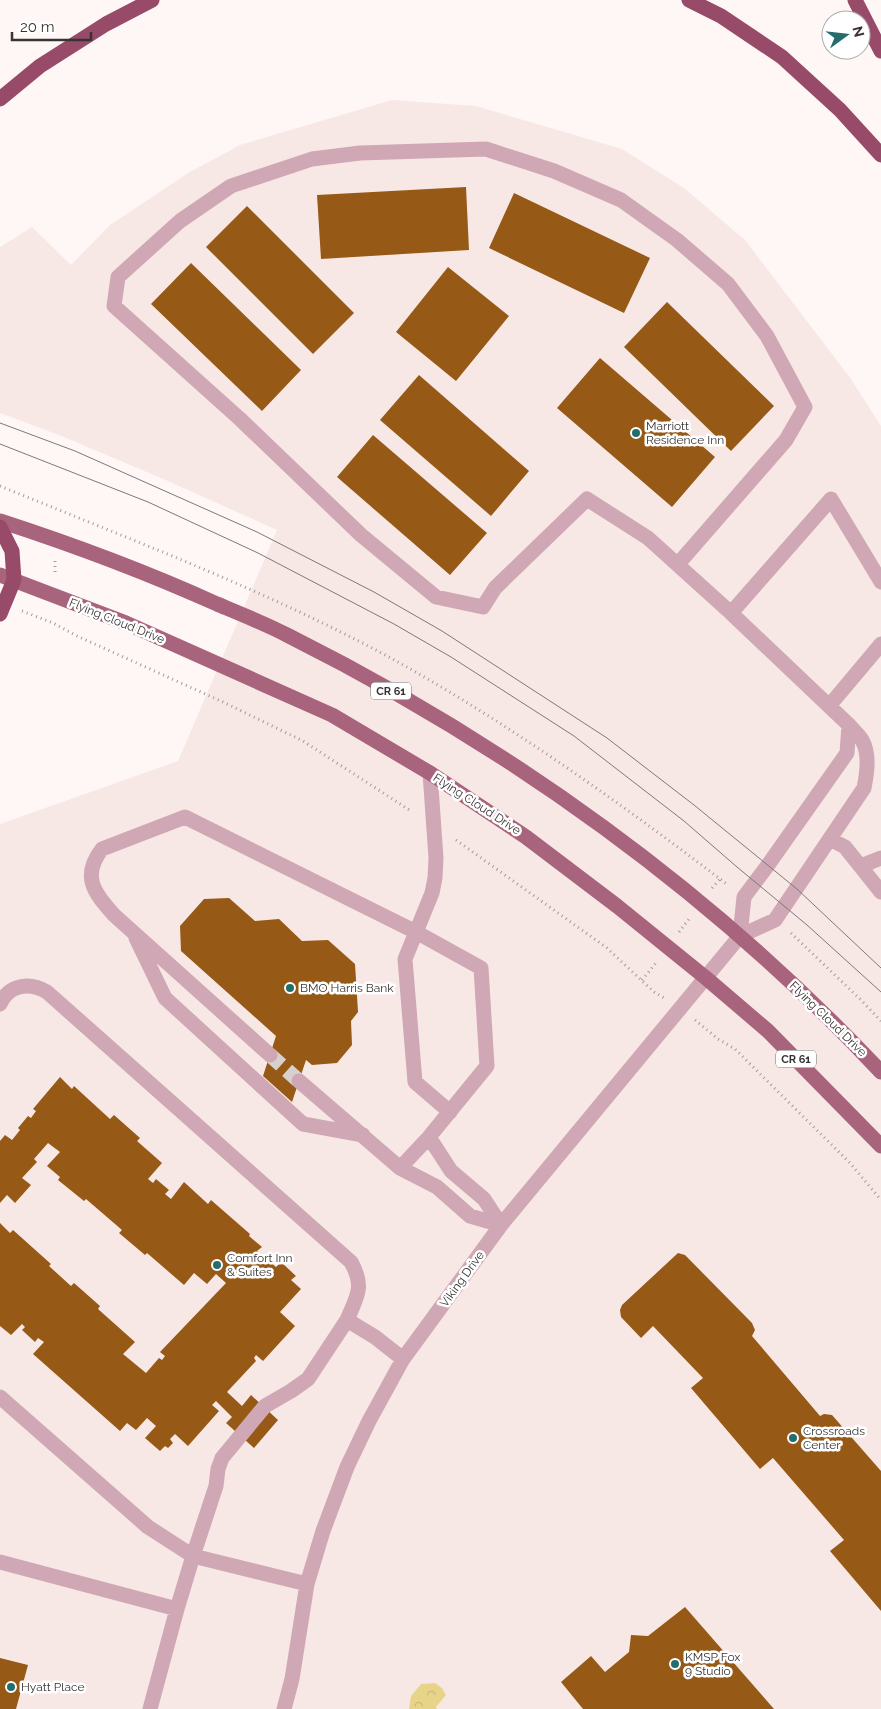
<svg xmlns="http://www.w3.org/2000/svg" width="881" height="1709" viewBox="0 0 881 1709" font-family="Raleway,sans-serif">
  <defs>
    <pattern id="park-crowns" width="20" height="18" patternUnits="userSpaceOnUse" patternTransform="scale(1.25)"><rect width="20" height="18" fill="#e8d489"/><path d="M2 6a3 3 0 1 1 6 0M12 15a3 3 0 1 1 6 0" fill="none" stroke="#c8b777"/></pattern>
  </defs>
  <rect width="100%" height="100%" fill="#fef7f5"/>
  <path fill="#f8e8e5" d="M 392,100 L 476,106 L 622,149 L 684,188 L 745,240 L 851,379 L 881,426 L 881,1709 L 0,1709 L 0,824 L 178,761 L 277,530 L 161,478 L 59,435 L 0,413 L 0,247 L 32,227 L 71,265 L 110,225 L 188,173 L 240,145 Z"/>
  <path fill="url(#park-crowns)" d="M 435,1683 L 442,1688 L 446,1695 L 436,1707 L 437,1709 L 409,1709 L 411,1696 L 421,1684 Z"/>
  <path fill="#965916" d="M 466,187 L 469,250 L 321,259 L 317,195 Z
    M 514,193 L 650,258 L 624,313 L 489,248 Z
    M 247,206 L 354,313 L 313,354 L 206,247 Z
    M 191,263 L 301,370 L 262,411 L 151,304 Z
    M 448,267 L 509,316 L 456,381 L 396,332 Z
    M 667,302 L 774,406 L 731,451 L 624,347 Z
    M 600,358 L 715,457 L 672,507 L 557,408 Z
    M 419,375 L 529,471 L 491,516 L 380,420 Z
    M 373,435 L 487,533 L 450,575 L 337,477 Z
    M 229,898 L 255,921 L 279,919 L 302,941 L 328,940 L 355,964 L 358,1012 L 351,1021 L 352,1045 L 337,1063 L 312,1065 L 306,1060 L 292,1102 L 263,1076 L 276,1036 L 181,951 L 180,926 L 204,899 Z
    M 60,1077 L 72,1089 L 74,1086 L 110,1119 L 114,1115 L 140,1138 L 137,1141 L 162,1163 L 148,1179 L 153,1183 L 156,1179 L 169,1190 L 165,1194 L 171,1199 L 184,1182 L 208,1204 L 211,1200 L 250,1234 L 249,1236 L 262,1247 L 257,1251 L 276,1267 L 281,1262 L 296,1276 L 291,1280 L 301,1289 L 280,1312 L 295,1326 L 263,1361 L 256,1355 L 254,1358 L 256,1361 L 227,1392 L 242,1406 L 251,1395 L 278,1420 L 254,1448 L 226,1423 L 232,1417 L 216,1401 L 212,1405 L 219,1411 L 188,1446 L 175,1434 L 170,1439 L 173,1443 L 168,1448 L 165,1446 L 160,1451 L 145,1438 L 156,1426 L 147,1418 L 136,1430 L 127,1423 L 120,1431 L 33,1354 L 44,1342 L 38,1338 L 35,1342 L 22,1330 L 25,1327 L 22,1324 L 11,1335 L 0,1326 L 0,1223 L 10,1233 L 13,1230 L 51,1264 L 49,1266 L 71,1286 L 74,1283 L 100,1306 L 98,1309 L 135,1342 L 123,1354 L 146,1373 L 159,1358 L 162,1360 L 165,1356 L 160,1352 L 226,1283 L 216,1274 L 207,1284 L 194,1273 L 184,1285 L 147,1253 L 145,1255 L 119,1233 L 122,1230 L 86,1199 L 84,1201 L 58,1180 L 60,1177 L 47,1166 L 60,1152 L 48,1143 L 34,1159 L 37,1162 L 22,1178 L 31,1185 L 15,1203 L 7,1195 L 0,1203 L 0,1141 L 5,1135 L 12,1140 L 20,1130 L 18,1128 L 28,1116 L 31,1118 L 36,1111 L 33,1109 Z
    M 678,1253 L 685,1255 L 752,1323 L 755,1330 L 752,1336 L 820,1416 L 824,1414 L 832,1415 L 881,1471 L 881,1611 L 830,1551 L 844,1540 L 773,1458 L 760,1469 L 691,1388 L 703,1378 L 653,1326 L 641,1338 L 621,1317 L 620,1310 L 622,1305 Z
    M 685,1607 L 774,1709 L 583,1709 L 561,1682 L 591,1656 L 605,1672 L 629,1652 L 631,1635 L 648,1636 Z
    M 0,1658 L 28,1665 L 16,1709 L 0,1709 Z"/>
  <g fill="none" stroke-linecap="round" stroke-linejoin="round">
    <path stroke="#d6d0ce" stroke-width="15" stroke-dasharray="15 8" stroke-linecap="butt" d="M 270,1055 L 299,1081"/>
    <path stroke="#a19b9a" stroke-width="3" stroke-dasharray="1 4" stroke-linecap="butt" d="M 0,486 C 134,541 271,592 398,662 C 514,727 623,805 728,885
      M 55,561 L 55,575
      M 22,611 L 53,623 L 77,636 L 223,702 L 303,741 L 411,811
      M 456,840 L 607,948 L 654,992 L 664,998
      M 712,888 L 720,879
      M 679,932 L 689,919
      M 791,933 L 860,999 L 881,1021
      M 642,980 L 656,963
      M 695,1020 L 718,1039 L 735,1049 L 850,1163 L 881,1200"/>
    <path stroke="#d0a8b5" stroke-width="15" d="M 731,613 L 831,499 L 881,582
      M 829,706 L 881,644
      M 430,773 L 436,858 L 435,878 L 432,893 L 405,959 L 415,1082 L 450,1112
      M 830,839 L 845,847 L 881,892
      M 861,866 L 881,858
      M 740,936 L 744,897 L 768,865 L 847,753 L 849,725
      M 136,938 L 165,998 L 303,1124 L 363,1135
      M 0,1004 C 9,984 30,982 47,992 L 351,1262 C 365,1287 357,1296 347,1320 L 375,1337 L 403,1359
      M 270,1055 L 114,915 C 94,893 81,876 102,849 L 185,817 L 416,932 L 481,968 L 487,1066 L 429,1137 L 400,1168
      M 299,1081 L 400,1168 L 437,1187 L 470,1216 L 501,1225
      M 429,1137 L 451,1171 L 484,1199 L 501,1225
      M 0,1397 L 148,1527 L 193,1556 L 216,1486 L 218,1469 L 222,1458 L 265,1406 L 291,1391 L 308,1379 L 347,1320
      M 0,1562 L 177,1609 L 193,1556 L 307,1584
      M 150,1709 L 177,1609
      M 284,1709 L 292,1679 L 307,1584 L 323,1531 L 347,1467 L 369,1421 L 403,1359 L 501,1225 L 740,936 L 775,920 L 864,788 C 867,773 870,754 862,740 C 859,735 853,730 849,725 L 731,613 L 648,538 L 587,499 L 495,588 L 483,607 L 436,597 L 361,535 L 240,419 L 114,306 L 118,277 L 180,221 L 231,186 L 312,159 L 360,153 L 486,149 L 554,171 L 621,200 L 677,240 L 728,284 L 767,336 L 805,407 L 786,440 L 678,564"/>
    <path stroke="#a8637d" stroke-width="15" d="M 0,521 C 74,545 146,572 217,604 C 241,614 266,624 289,636 C 509,746 712,892 881,1072
      M 0,575 L 126,623 L 332,715 L 430,773 L 526,837 L 617,906 L 706,978 L 768,1031 L 881,1146"/>
    <path stroke="#984a69" stroke-width="15" d="M 689,0 L 721,16 L 782,57 L 840,110 L 881,155
      M 855,0 L 881,51
      M 0,99 L 40,66 L 106,24 L 152,0
      M 0,527 L 12,551 L 14,580 L 0,614"/>
    <path stroke="#7d7978" stroke-width="1" d="M 0,423 L 75,451 L 257,532 L 374,592 L 442,631 L 607,738 L 694,805 L 797,889 L 881,968
      M 0,444 L 148,502 L 258,553 L 394,624 L 451,657 L 574,736 L 684,821 L 737,867 L 807,925 L 881,992"/>
  </g>
  <g fill="#236e6d" stroke="#fff" stroke-width="2">
    <circle cx="636" cy="433" r="5"/>
    <circle cx="290" cy="988" r="5"/>
    <circle cx="217" cy="1265" r="5"/>
    <circle cx="793" cy="1438" r="5"/>
    <circle cx="675" cy="1664" r="5"/>
    <circle cx="11" cy="1687" r="5"/>
  </g>
  <g text-anchor="middle" stroke-width="5" stroke-linejoin="round" paint-order="stroke">
    <g fill="#fff" stroke="#737170" stroke-width="1">
      <rect x="371" y="682.5" width="40" height="17" rx="4"/>
      <rect x="776" y="1050.5" width="40" height="17" rx="4"/>
    </g>
    <g font-size="11" font-weight="bold" fill="#373433">
      <text x="391" y="695">CR 61</text>
      <text x="796" y="1063">CR 61</text>
    </g>
    <g font-size="12" fill="#373433" stroke="#fff" text-anchor="start">
      <text x="646" y="430">Marriott<tspan x="646" dy="14">Residence Inn</tspan></text>
      <text x="300" y="992">BMO Harris Bank</text>
      <text x="227" y="1262">Comfort Inn<tspan x="227" dy="14">&amp; Suites</tspan></text>
      <text x="803" y="1435">Crossroads<tspan x="803" dy="14">Center</tspan></text>
      <text x="685" y="1661">KMSP Fox<tspan x="685" dy="14">9 Studio</tspan></text>
      <text x="21" y="1691">Hyatt Place</text>
    </g>
    <g font-size="12" fill="#373433" stroke="#fff">
      <text transform="translate(117 621) rotate(22)" y="4">Flying Cloud Drive</text>
      <text transform="translate(477 804) rotate(33)" y="4">Flying Cloud Drive</text>
      <text transform="translate(828 1019) rotate(44)" y="4">Flying Cloud Drive</text>
      <text transform="translate(462 1279) rotate(-54)" y="4">Viking Drive</text>
    </g>
  </g>
  <g transform="translate(846 35) rotate(75)"><circle r="24" fill="#ffffff" stroke="#afaead"/>
  <path d="M0-4L9 19L0 12L-9 19Z" fill="#236e6d"/>
  <text y="-8" font-size="14" font-weight="bold" text-anchor="middle" fill="#373433">N</text>
  </g>
  <path d="M12 32v8h79v-8" fill="none" stroke="#373433" stroke-width="2.5"/>
  <text x="20" y="32" font-size="15" fill="#373433" stroke="#ffffff" stroke-width="4" paint-order="stroke">20 m</text>
</svg>
